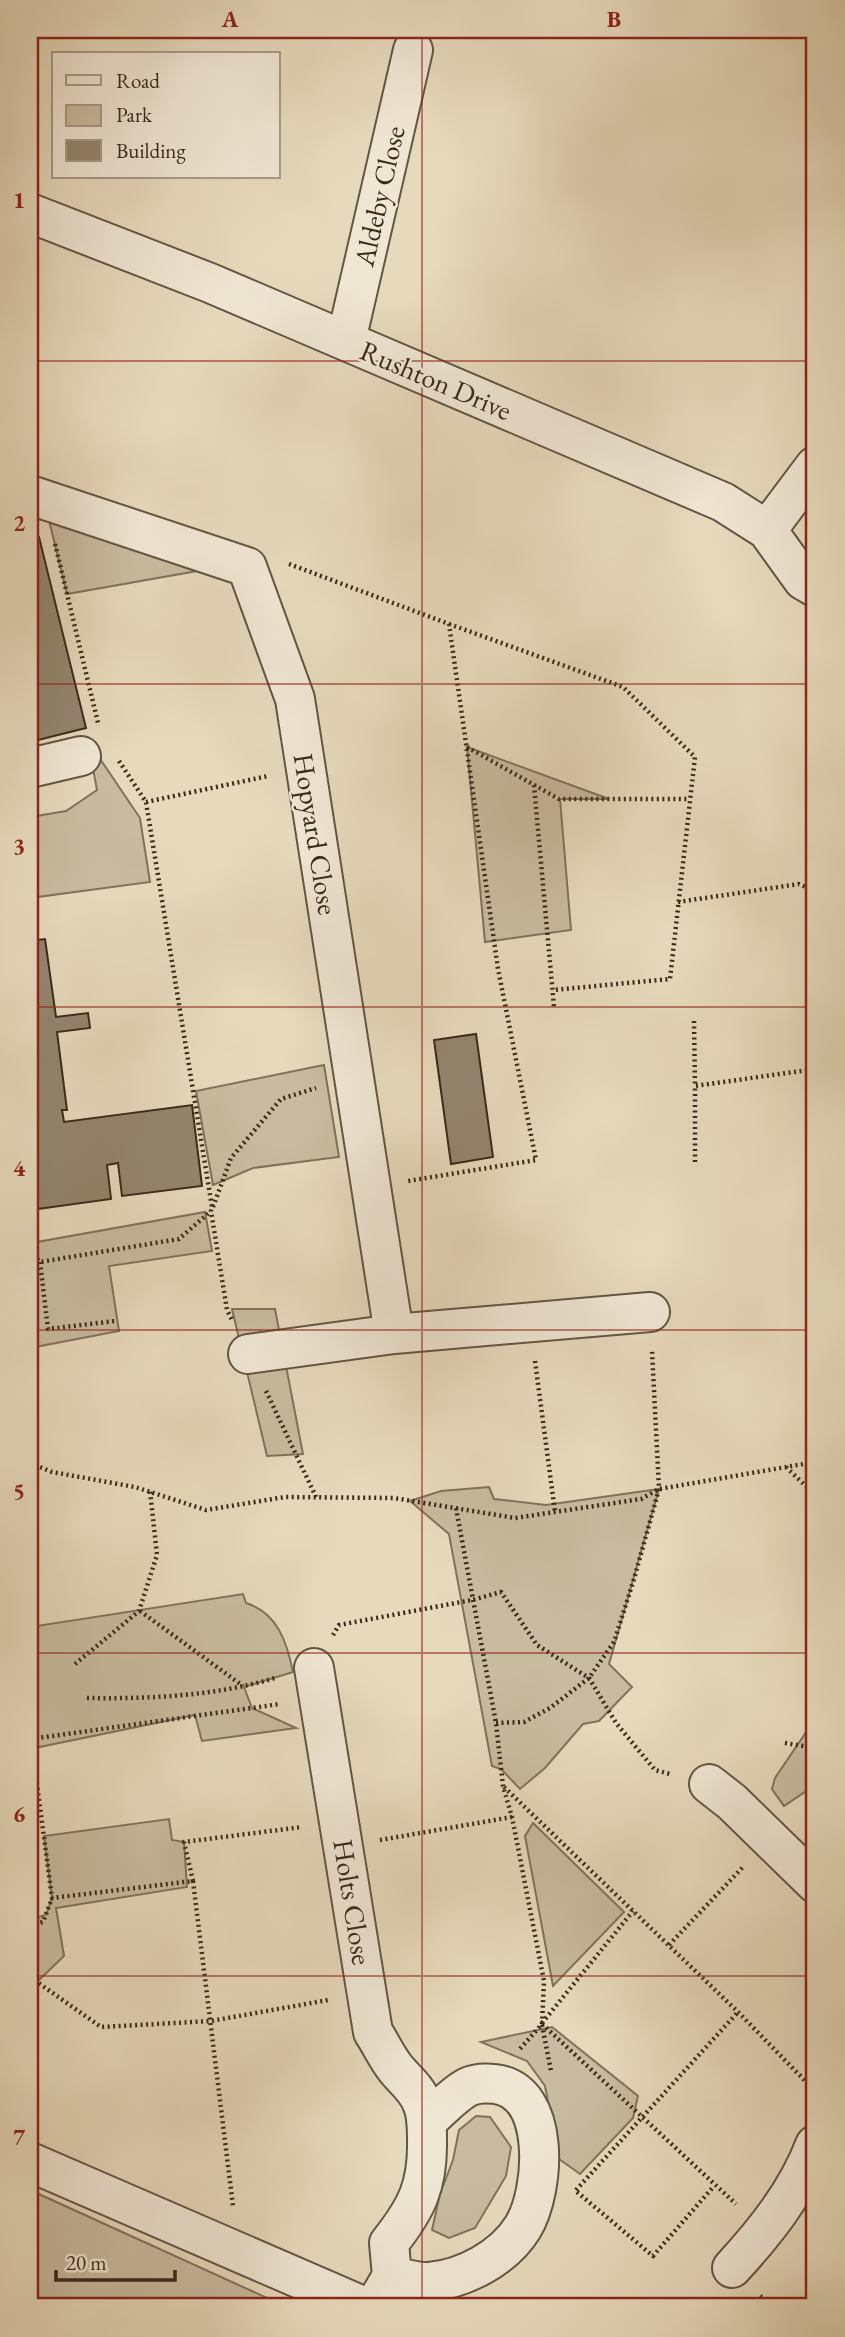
<svg xmlns="http://www.w3.org/2000/svg" width="845" height="2337" viewBox="0 0 845 2337" font-family="'EB Garamond',serif">
  <rect width="100%" height="100%" fill="#e7d9bc"/>
  <filter id="stains"><feTurbulence type="fractalNoise" baseFrequency=".00286" numOctaves="4"/><feColorMatrix values="0 0 0 0 .2 0 0 0 0 .09 0 0 0 0 .02 0 0 0 .5 -.17"/></filter>
  <radialGradient id="worn" r=".72"><stop offset=".6" stop-color="#630" stop-opacity="0"/><stop offset="1" stop-color="#630" stop-opacity=".3"/></radialGradient>
  <path fill="#c9bba0" stroke="#80725c" stroke-width="2" d="M 47,512 L 220,567 L 67,594 Z
    M 88,741 L 140,818 L 150,882 L 30,898 L 30,817 L 66,811 L 97,790 Z
    M 467,747 L 609,799 L 560,799 L 571,930 L 485,942 Z
    M 324,1065 L 339,1157 L 253,1168 L 213,1185 L 196,1091 Z
    M 205,1212 L 212,1251 L 109,1266 L 119,1331 L 30,1348 L 30,1239 L 31,1243 Z
    M 232,1309 L 275,1309 L 303,1454 L 267,1456 Z
    M 489,1487 L 494,1499 L 546,1505 L 659,1489 L 609,1664 L 632,1687 L 599,1721 L 583,1724 L 545,1768 L 520,1789 L 501,1769 L 492,1766 L 449,1534 L 410,1501 L 441,1491 Z
    M 243,1594 L 246,1603 C 278,1613 287,1643 293,1672 L 244,1687 L 252,1708 L 296,1728 L 202,1741 L 195,1715 L 30,1749 L 30,1627 Z
    M 815,1719 L 815,1785 L 784,1806 L 772,1789 L 775,1778 Z
    M 169,1819 L 172,1840 L 184,1842 L 187,1887 L 56,1908 L 64,1956 L 37,1982 L 30,1977 L 30,1919 L 46,1915 L 52,1898 L 44,1836 Z
    M 533,1823 L 624,1912 L 553,1986 L 525,1836 Z
    M 552,2027 L 638,2096 L 633,2118 L 580,2174 L 559,2159 L 545,2086 L 527,2061 L 481,2042 Z
    M 476,2116 L 490,2117 L 511,2147 L 506,2176 L 475,2228 L 449,2238 L 432,2230 L 440,2194 L 453,2160 L 459,2130 Z
    M 30,2190 L 287,2307 L 30,2307 Z"/>
  <path fill="#93856e" stroke="#382a19" stroke-width="2" d="M 39,537 L 86,728 L 30,742 L 30,540 Z
    M 45,939 L 56,1017 L 88,1013 L 90,1028 L 57,1032 L 67,1110 L 62,1110 L 64,1122 L 192,1105 L 202,1186 L 122,1196 L 118,1163 L 107,1165 L 111,1199 L 30,1210 L 30,941 Z
    M 476,1034 L 493,1157 L 451,1164 L 434,1040 Z"/>
  <g fill="none" stroke-linecap="round" stroke-linejoin="round">
    <defs>
      <path id="minor" d="M 30,213 L 210,283 L 723,502 L 767,530 L 803,580 L 815,587
        M 346,341 L 413,50
        M 30,495 L 247,567 L 295,699 L 394,1334
        M 767,530 L 815,466
        M 30,768 L 81,756
        M 248,1354 L 394,1334 L 650,1312
        M 314,1668 L 373,2032 C 381,2044 387,2058 396,2069 C 405,2080 417,2089 422,2103 C 427,2114 427,2128 427,2140 C 428,2185 417,2208 389,2243 L 392,2276 L 374,2307
        M 709,1784 L 732,1802 L 815,1883
        M 30,2162 L 365,2307
        M 732,2268 C 766,2231 797,2192 815,2145
        M 392,2276 C 404,2278 417,2283 429,2282 C 464,2279 504,2258 523,2227 C 545,2191 552,2091 495,2084 C 486,2083 476,2083 468,2087 C 454,2094 439,2111 427,2121"/>
    </defs>
    <use href="#minor" stroke="#645642" stroke-width="42"/>
    <path stroke="#382a19" stroke-width="4.5" stroke-dasharray="2 3.5" stroke-linecap="butt" d="M 55,544 L 98,723
      M 289,564 L 449,624 L 498,969 L 536,1160 L 408,1181
      M 449,624 L 623,687 L 695,757 L 670,979 L 553,990
      M 467,747 L 559,799 L 689,799
      M 119,761 L 146,802 L 212,1207 L 211,1211 L 227,1310 L 232,1320
      M 534,785 L 554,1007
      M 146,802 L 268,776
      M 678,902 L 799,884 L 815,891
      M 694,1021 L 695,1086
      M 695,1162 L 695,1086 L 815,1069
      M 213,1207 L 231,1158 L 281,1099 L 316,1088
      M 30,1251 L 40,1262 L 179,1239 L 211,1211
      M 40,1262 L 48,1329 L 115,1321
      M 535,1361 L 555,1512
      M 266,1391 L 316,1497
      M 30,1463 L 52,1472 L 135,1487 L 206,1510 L 285,1497 L 394,1498 L 515,1518 L 641,1499 L 659,1489 L 815,1462
      M 786,1467 L 815,1495
      M 456,1508 L 496,1723 L 503,1786 L 512,1817 L 544,1981 L 542,2024 L 519,2050
      M 140,1611 L 243,1686
      M 333,1635 L 339,1625 L 472,1600 L 501,1592 L 537,1645 L 589,1678 L 616,1723 L 655,1770 L 670,1774
      M 75,1664 L 139,1611 L 157,1555 L 150,1491
      M 87,1698 C 150,1699 215,1696 275,1678
      M 496,1723 L 524,1722 L 550,1708 L 589,1678 L 614,1642 L 634,1579 L 659,1489 L 652,1351
      M 30,1733 L 31,1739 L 280,1704
      M 31,1739 L 52,1898 L 193,1881 L 233,2206
      M 785,1743 L 815,1748
      M 504,1787 L 738,2012 L 815,2091
      M 380,1840 L 512,1817
      M 193,1881 L 184,1842 L 302,1827
      M 30,1926 L 43,1922 L 52,1898
      M 669,1945 L 743,1867
      M 30,1977 L 101,2027 L 211,2021 L 328,2000
      M 542,2023 L 633,1911
      M 542,2024 L 736,2204
      M 542,2025 L 551,2071
      M 576,2190 L 738,2012
      M 577,2192 L 653,2256 L 714,2186
      M 760,2296 L 772,2307"/>
    <use href="#minor" stroke="#efe6d3" stroke-width="38"/>
  </g>
  <path fill="none" stroke="#8f2418" stroke-width="2" stroke-opacity="0.55" d="M 422,30 L 422,2307M 30,361 L 815,361M 30,684 L 815,684M 30,1007 L 815,1007M 30,1330 L 815,1330M 30,1653 L 815,1653M 30,1976 L 815,1976"/>
  <g text-anchor="middle" stroke-width="5" stroke-linejoin="round" paint-order="stroke">
    <g font-size="28" fill="#382a19" stroke="#efe6d3">
      <text transform="translate(379 196) rotate(-77)" y="10">Aldeby Close</text>
      <text transform="translate(436 380) rotate(23)" y="10">Rushton Drive</text>
      <text transform="translate(316 834) rotate(81)" y="10">Hopyard Close</text>
      <text transform="translate(353 1902) rotate(81)" y="10">Holts Close</text>
    </g>
  </g>
  <rect width="845" height="2337" fill="none" stroke="#e7d9bc" stroke-width="77"/>
  <rect x="52" y="52" width="228" height="126" fill="#efe6d3" stroke="#a69b89" stroke-width="2"/>
  <rect x="66" y="75" width="35" height="10" fill="#efe6d3" stroke="#a69b89" stroke-width="2"/>
  <text x="116" y="88" font-size="21" fill="#382a19">Road</text>
  <rect x="66" y="105" width="35" height="21" fill="#c9bba0" stroke="#a69b89" stroke-width="2"/>
  <text x="116" y="122" font-size="21" fill="#382a19">Park</text>
  <rect x="66" y="140" width="35" height="21" fill="#93856e" stroke="#a69b89" stroke-width="2"/>
  <text x="116" y="158" font-size="21" fill="#382a19">Building</text>
  <path d="M56 2270v10h119v-10" fill="none" stroke="#382a19" stroke-width="3.5"/>
  <text x="66" y="2270" font-size="21" fill="#382a19" stroke="#efe6d3" stroke-width="5" paint-order="stroke">20 m</text>
  <rect x="38" y="38" width="768" height="2260" fill="none" stroke="#8f2418" stroke-width="2.5"/>
  <g font-size="23" text-anchor="middle" font-weight="bold" fill="#8f2418">
    <text x="230" y="27">A</text>
    <text x="614" y="27">B</text>
    <text x="19" y="208">1</text>
    <text x="19" y="531">2</text>
    <text x="19" y="854">3</text>
    <text x="19" y="1176">4</text>
    <text x="19" y="1499">5</text>
    <text x="19" y="1822">6</text>
    <text x="19" y="2145">7</text>
  </g>
  <rect width="100%" height="100%" filter="url(#stains)"/>
  <rect width="100%" height="100%" fill="url(#worn)"/>
</svg>
